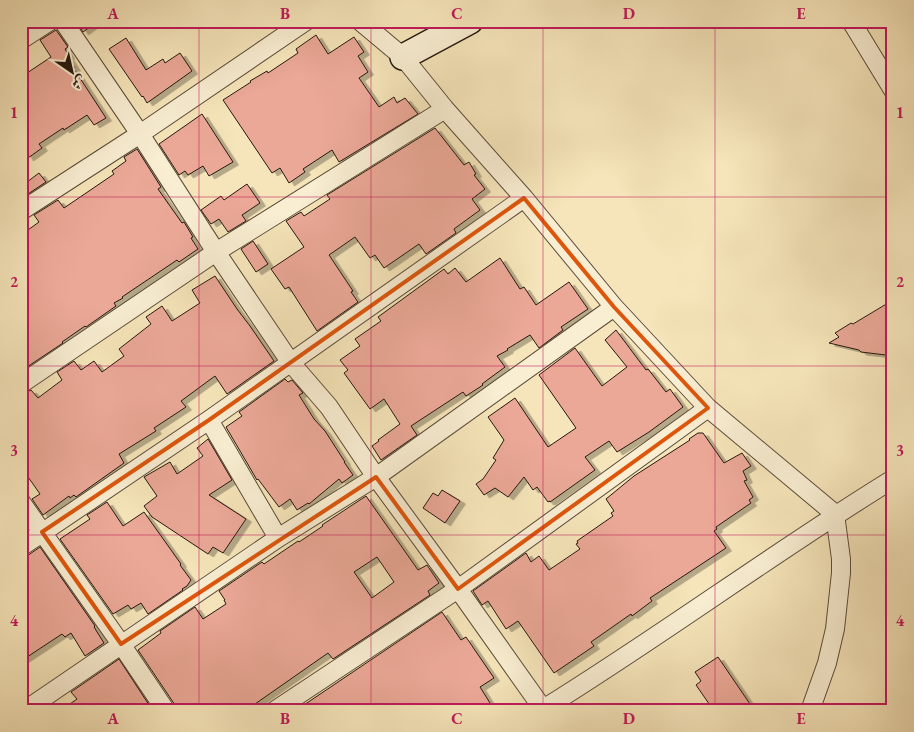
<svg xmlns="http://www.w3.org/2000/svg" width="914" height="732" viewBox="0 0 914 732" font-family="'EB Garamond',Amiri,serif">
  <defs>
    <filter id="shadow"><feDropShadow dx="5.5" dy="3" stdDeviation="0" flood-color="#0004"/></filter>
  </defs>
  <rect width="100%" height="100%" fill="#f6e5ba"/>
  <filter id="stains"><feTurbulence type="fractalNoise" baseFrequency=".004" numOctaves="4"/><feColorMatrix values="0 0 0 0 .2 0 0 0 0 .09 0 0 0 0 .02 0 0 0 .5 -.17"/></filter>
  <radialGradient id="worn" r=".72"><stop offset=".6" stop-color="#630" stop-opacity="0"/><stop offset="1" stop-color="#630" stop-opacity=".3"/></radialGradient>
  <path fill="#eba897" stroke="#26180e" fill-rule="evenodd" filter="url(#shadow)" d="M 76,21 L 98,21 L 83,32 Z
    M 56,30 L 68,47 L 65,49 L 69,56 L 68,57 L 75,68 L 74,69 L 106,118 L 94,125 L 87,115 L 64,130 L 63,128 L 39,144 L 42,148 L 28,158 L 21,146 L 21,77 L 51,57 L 40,40 Z
    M 316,35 L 328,54 L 354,37 L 364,52 L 358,56 L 368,72 L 359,78 L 379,107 L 394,97 L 397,103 L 405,98 L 418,114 L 339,162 L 332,150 L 303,169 L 305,172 L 289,183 L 280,168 L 272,173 L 223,100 L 251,82 L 250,81 L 267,71 L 268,73 L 298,53 L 296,49 Z
    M 126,38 L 146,70 L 163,59 L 165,63 L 180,53 L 192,71 L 147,103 L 143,96 L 142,97 L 109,49 Z
    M 202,114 L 233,162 L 209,176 L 203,166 L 188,175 L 185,171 L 179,175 L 159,144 Z
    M 435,128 L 464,165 L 469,162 L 476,174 L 474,175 L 485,189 L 472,199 L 480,210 L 454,229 L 456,233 L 426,254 L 419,244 L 384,268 L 375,255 L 370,258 L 355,237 L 329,255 L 353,291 L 351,292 L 358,302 L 317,331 L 289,287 L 285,289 L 271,269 L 304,247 L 286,221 L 301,212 L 304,216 L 330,199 L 327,195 Z
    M 137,149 L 161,187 L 158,189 L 182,223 L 184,222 L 193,237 L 191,238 L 198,249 L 179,262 L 177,260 L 122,297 L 123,298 L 114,303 L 116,306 L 86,327 L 85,326 L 62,342 L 63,343 L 21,371 L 21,235 L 39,222 L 34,215 L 58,200 L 64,208 L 114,174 L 112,171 L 126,161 L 124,157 Z
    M 39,173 L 46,182 L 28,194 L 23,185 Z
    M 247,184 L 260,203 L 242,215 L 246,221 L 228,232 L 219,219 L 211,224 L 201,210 L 221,196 L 224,200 Z
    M 253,241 L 268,264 L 256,272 L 241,249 Z
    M 500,258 L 520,289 L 524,287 L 536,305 L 569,282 L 588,309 L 561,327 L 563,330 L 539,348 L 530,335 L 507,349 L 508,350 L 497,356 L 505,367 L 482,384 L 483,385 L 466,396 L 463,392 L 411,426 L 417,435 L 381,460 L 372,446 L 379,441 L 378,440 L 400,424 L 384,399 L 370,409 L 344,373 L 348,370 L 340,360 L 360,346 L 355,339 L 381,321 L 378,317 L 444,269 L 448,274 L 455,268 L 466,282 Z
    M 215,276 L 237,309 L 250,326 L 274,361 L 227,394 L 215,376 L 181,401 L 186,407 L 154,428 L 156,431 L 119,454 L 124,463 L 76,497 L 74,495 L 70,498 L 69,496 L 43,515 L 32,499 L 40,494 L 21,467 L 21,395 L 31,390 L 38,398 L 62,380 L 57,372 L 74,361 L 81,370 L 94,361 L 102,372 L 124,356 L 119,349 L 151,324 L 146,317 L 162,306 L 172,321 L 200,303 L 192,290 Z
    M 893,300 L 893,350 L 886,355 L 861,352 L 859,350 L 829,343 L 839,337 L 835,333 L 851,323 L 853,324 Z
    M 616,330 L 646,370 L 648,369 L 666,392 L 670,389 L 683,407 L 649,432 L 617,452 L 609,441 L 585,457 L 595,470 L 550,502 L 550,501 L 548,502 L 537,487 L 533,490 L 524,477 L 508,497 L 495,488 L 484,495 L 476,484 L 483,479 L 496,460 L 493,458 L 504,440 L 488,417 L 515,398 L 548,447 L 576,428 L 539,375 L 575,348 L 602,386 L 627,367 L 605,340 Z
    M 285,379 L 288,382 L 292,380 L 303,393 L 299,395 L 314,419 L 325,431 L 345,462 L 344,462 L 353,475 L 342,483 L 339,479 L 309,504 L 308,503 L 297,510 L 290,499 L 279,507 L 258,479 L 257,480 L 226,427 L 242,416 L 239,412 Z
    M 698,433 L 703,433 L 724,463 L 742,453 L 751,466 L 743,471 L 747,480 L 744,481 L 753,497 L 749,500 L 751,503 L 716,527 L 717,529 L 714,531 L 726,548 L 650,598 L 652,601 L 632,616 L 631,614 L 591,642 L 594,646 L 554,673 L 518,621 L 506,629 L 488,601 L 482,605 L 473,591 L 526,553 L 531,562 L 539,556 L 549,570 L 580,549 L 576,544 L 578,543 L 577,541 L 613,516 L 611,513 L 614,511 L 606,499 L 634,476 L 690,440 L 689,439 Z
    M 208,439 L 232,480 L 209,495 L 246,519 L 223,553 L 213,547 L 208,554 L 152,517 L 144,506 L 157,496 L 144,477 L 170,462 L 177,474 L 203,456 L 197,448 Z
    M 442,490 L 460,501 L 445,523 L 423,508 L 433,493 L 438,496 Z
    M 366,496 L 418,570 L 427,565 L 439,583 L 428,591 L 430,595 L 333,659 L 328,653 L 245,711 L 177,711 L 175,705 L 138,650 L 161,633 L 160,631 L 195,607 L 203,619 L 226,604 L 224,600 L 225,600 L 219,591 L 262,562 L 264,564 L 298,541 L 299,542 L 323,526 L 322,525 ZM 377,557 L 394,582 L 372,598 L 354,572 Z
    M 107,502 L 123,526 L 144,512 L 181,564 L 180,565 L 191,580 L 187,586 L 182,589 L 183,590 L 148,614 L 141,603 L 131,609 L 128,605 L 113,614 L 60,539 L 90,519 L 87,515 Z
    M 40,547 L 95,626 L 94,627 L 104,643 L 85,656 L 71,633 L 65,637 L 62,634 L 21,661 L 21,558 L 27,556 Z
    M 442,612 L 461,640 L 466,637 L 494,678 L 480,687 L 495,711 L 295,711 Z
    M 718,657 L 750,704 L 740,711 L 714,711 L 696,685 L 701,681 L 695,672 Z
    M 119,659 L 153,711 L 60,711 L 77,699 L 71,692 Z"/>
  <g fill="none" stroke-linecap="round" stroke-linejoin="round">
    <defs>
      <path id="street" d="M 63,21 L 140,134 L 216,252 L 291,363 L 329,407 L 376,477 L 458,589 L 543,709
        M 360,21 L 403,57 L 445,109 L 524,198 L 614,307 L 708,408 L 835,514 L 841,559 L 841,573 L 835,629 L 827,663 L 810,711
        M 851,21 L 893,90
        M 21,40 L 50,21
        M 21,211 L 140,134 L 306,21
        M 21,384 L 216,252 L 445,109
        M 209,420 L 278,538
        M 21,502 L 121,644 L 166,711
        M 21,547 L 209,420 L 524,198
        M 24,711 L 278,538 L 376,477 L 614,307
        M 274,711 L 458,589 L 708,408
        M 540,711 C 660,637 773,553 893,479"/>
      <path id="secondary" d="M 403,57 L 470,21"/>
    </defs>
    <use href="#street" stroke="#5a4b39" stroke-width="20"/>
    <use href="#secondary" stroke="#26180e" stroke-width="28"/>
    <use href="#street" stroke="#f9eed2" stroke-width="18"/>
    <use href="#secondary" stroke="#f9eed2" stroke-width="25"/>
  </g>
  <path fill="none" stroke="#de560c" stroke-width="4" stroke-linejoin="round" d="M 524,198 L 614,307 L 708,408 L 458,589 L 376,477 L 121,644 L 42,532 L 209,420 Z"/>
  <path fill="none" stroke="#c2185b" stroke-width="1" stroke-opacity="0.55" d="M 199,21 L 199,711M 371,21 L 371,711M 543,21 L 543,711M 715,21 L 715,711M 21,197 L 893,197M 21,366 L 893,366M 21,535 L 893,535"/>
  <rect width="914" height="732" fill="none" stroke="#f6e5ba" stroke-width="55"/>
  <g transform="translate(72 72) rotate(146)" stroke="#f9eed2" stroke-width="4" paint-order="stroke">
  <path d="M0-4L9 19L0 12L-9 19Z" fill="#26180e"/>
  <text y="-8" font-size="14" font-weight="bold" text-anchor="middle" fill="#26180e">ش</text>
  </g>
  <rect x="28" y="28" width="858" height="676" fill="none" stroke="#c2185b" stroke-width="2"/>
  <g font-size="16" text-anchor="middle" font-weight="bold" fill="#c2185b">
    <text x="113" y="19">A</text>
    <text x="285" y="19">B</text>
    <text x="457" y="19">C</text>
    <text x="629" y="19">D</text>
    <text x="801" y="19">E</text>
    <text x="14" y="118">1</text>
    <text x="900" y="118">1</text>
    <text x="14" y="287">2</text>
    <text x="900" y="287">2</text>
    <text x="14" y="456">3</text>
    <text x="900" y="456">3</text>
    <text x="14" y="626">4</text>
    <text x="900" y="626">4</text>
    <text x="113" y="724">A</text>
    <text x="285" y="724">B</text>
    <text x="457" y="724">C</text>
    <text x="629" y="724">D</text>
    <text x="801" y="724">E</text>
  </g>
  <rect width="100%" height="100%" filter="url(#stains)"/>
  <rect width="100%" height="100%" fill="url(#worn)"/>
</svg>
